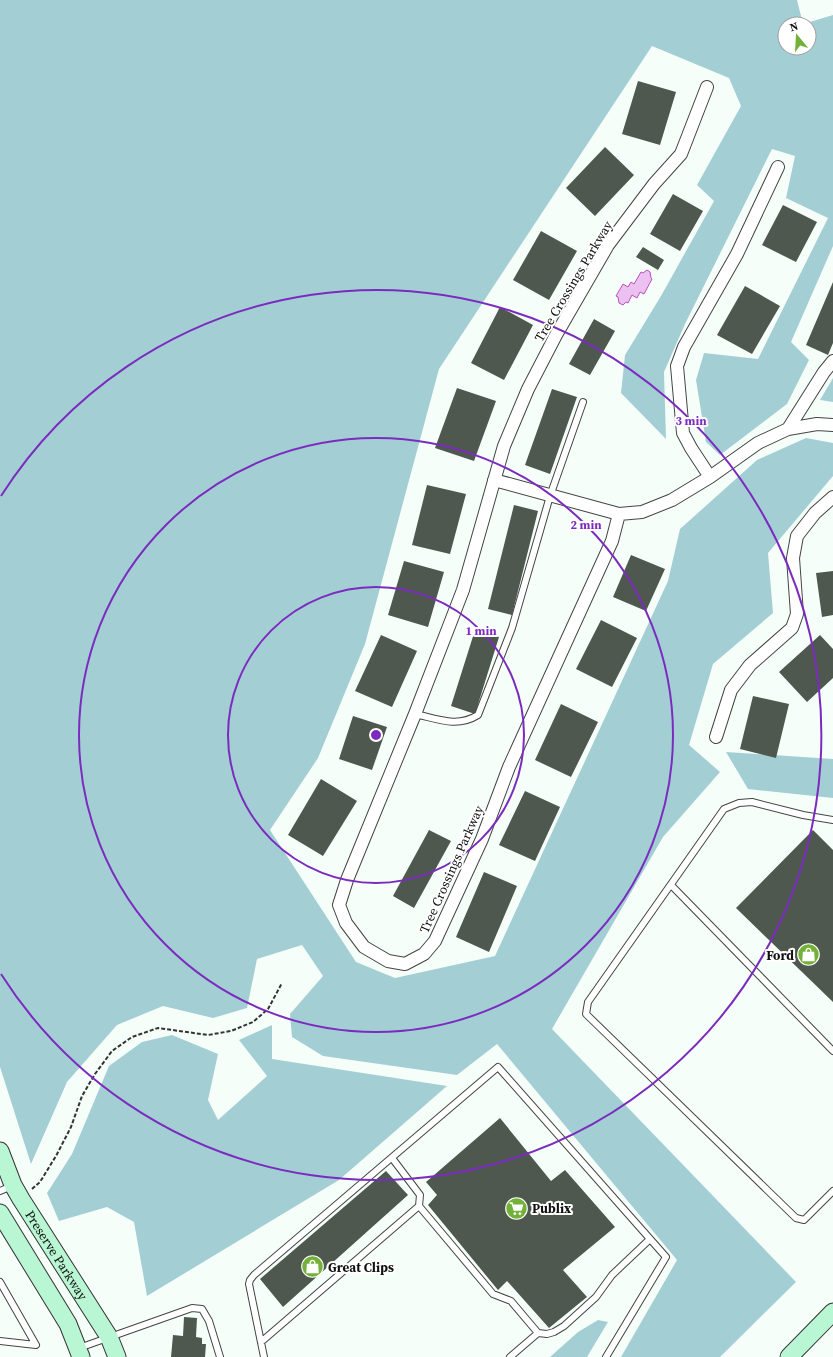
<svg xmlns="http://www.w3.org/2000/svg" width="833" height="1357" viewBox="0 0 833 1357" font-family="'Source Serif 4',serif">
  <rect width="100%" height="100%" fill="#f6fef9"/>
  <path fill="#a3cfd4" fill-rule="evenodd" d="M 0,0 L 797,0 L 803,24 L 833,15 L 833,246 L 791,342 L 809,360 L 787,404 L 720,455 L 706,442 L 696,380 L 704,353 L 758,359 L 828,218 L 786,198 L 795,156 L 772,149 L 685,324 L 664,372 L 666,439 L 621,393 L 625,355 L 661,296 L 714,201 L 697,185 L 741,106 L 729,78 L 652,46 L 439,369 L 365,644 L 318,758 L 270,830 L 356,962 L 395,978 L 495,956 L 668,581 L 680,529 L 757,460 L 806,438 L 833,443 L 833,476 L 768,553 L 773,613 L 713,664 L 689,745 L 720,772 L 663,837 L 552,1029 L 796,1282 L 720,1357 L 621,1357 L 677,1260 L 497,1044 L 457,1075 L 323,1056 L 292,1037 L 290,1014 L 323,976 L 302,945 L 257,959 L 247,1008 L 213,1018 L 163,1006 L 117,1025 L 67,1082 L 31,1164 L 0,1067 ZM 785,24 L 809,24 L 809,48 L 785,48 Z
    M 833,378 L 833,402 L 820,400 Z
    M 726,752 L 833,759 L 833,798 L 748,789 Z
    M 272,1025 L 272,1059 L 447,1086 L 339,1180 L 147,1296 L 134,1222 L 107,1207 L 59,1221 L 47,1193 L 72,1154 L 109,1066 L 142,1042 L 172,1035 L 218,1054 L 208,1100 L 218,1120 L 267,1076 L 239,1040 Z
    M 598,1320 L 608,1322 L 587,1357 L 550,1357 L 578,1332 Z"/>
  <path fill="#ecc0f0" stroke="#b950be" d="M 647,270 L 650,272 L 651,278 L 652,279 L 644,294 L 640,292 L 637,298 L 632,295 L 628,303 L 626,302 L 623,305 L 619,303 L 618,297 L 616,296 L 623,284 L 628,287 L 631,282 L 634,284 L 641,272 L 643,273 Z"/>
  <path fill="#4f584e" d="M 638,81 L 676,92 L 660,145 L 622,134 Z
    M 605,147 L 634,175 L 595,216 L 566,188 Z
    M 673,194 L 703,211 L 680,251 L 650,234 Z
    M 783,205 L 817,222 L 796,262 L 762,245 Z
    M 541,231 L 577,251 L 549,300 L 513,280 Z
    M 643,247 L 664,260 L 658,270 L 636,257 Z
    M 833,282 L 833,343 L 828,355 L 806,345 Z
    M 745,286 L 780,306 L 752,354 L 717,335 Z
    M 500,307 L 533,325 L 504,380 L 471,363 Z
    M 594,319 L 615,331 L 590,375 L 569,364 Z
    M 457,388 L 496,401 L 474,461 L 435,448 Z
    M 552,389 L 577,397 L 550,474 L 525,465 Z
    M 427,485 L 466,494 L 450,554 L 412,545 Z
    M 514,505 L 538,511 L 512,615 L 488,609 Z
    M 631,555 L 665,569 L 646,611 L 613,597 Z
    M 404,561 L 444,572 L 428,627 L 388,615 Z
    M 833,571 L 833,615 L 822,617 L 816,573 Z
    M 601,620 L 637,638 L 612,687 L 576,669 Z
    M 475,630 L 499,637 L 475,714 L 451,706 Z
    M 381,635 L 417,651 L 392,707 L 355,691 Z
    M 820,635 L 833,649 L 833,678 L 807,702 L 779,672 Z
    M 753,696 L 789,704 L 776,758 L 740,749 Z
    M 561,704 L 598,722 L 571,777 L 535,760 Z
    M 353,716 L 387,727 L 372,770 L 339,759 Z
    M 321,779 L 357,801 L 323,856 L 288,835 Z
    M 525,791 L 560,807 L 535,861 L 499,845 Z
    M 429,830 L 451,841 L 414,908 L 393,896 Z
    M 813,830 L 833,850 L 833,1002 L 736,908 Z
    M 484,872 L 517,886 L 489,952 L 456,937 Z
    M 500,1118 L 551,1181 L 565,1170 L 615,1227 L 563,1270 L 587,1297 L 549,1328 L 507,1281 L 498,1290 L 428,1205 L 437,1195 L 426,1182 Z
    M 386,1171 L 408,1195 L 283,1307 L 260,1279 Z
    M 184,1317 L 197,1318 L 196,1337 L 202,1338 L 202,1344 L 206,1344 L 205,1357 L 171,1357 L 173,1335 L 183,1336 Z"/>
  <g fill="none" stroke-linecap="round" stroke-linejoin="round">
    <defs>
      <path id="lane" d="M 415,714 C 438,719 457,728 478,715 L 512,628 L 550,496 L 583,402
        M 833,820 L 803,815 L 752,802 L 739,803 L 724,809 L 588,1002 L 586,1014 L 796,1218 L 804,1220 L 833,1191
        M 671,885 L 833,1051
        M 392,1158 L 420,1195 L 419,1206 L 493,1294 L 511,1301 L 538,1333
        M 0,1191 L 12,1186
        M 0,1282 L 36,1345 L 0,1341
        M 261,1342 L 419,1206
        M 79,1348 L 192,1308 L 202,1309 L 209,1321 L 220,1357
        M 264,1357 L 249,1284 L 250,1280 L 254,1275 L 498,1067 L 666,1257 L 606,1357
        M 510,1357 L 538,1333 L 547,1334 L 554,1332 L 564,1326 L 596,1297 L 612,1275 L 650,1239"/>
      <path id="street" d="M 788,429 L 824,372 L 833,361
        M 710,477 L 691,448 L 683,433 L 677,366 L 684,347 L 737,254 L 778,167
        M 494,480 L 619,514 L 642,512 L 672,500 L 710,477 L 758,443 L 788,429 L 817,424 L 833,425
        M 619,514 L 612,541 L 509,767 L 482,839 L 435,941 L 424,954 L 405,964 L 388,961 L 364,947 L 346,923 L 339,905 L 347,880 L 415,714 L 463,590 L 504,446 L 528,389 L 556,335 L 608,245 L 654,184 L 681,154 L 707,87
        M 716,737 L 731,690 L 750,665 L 792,628 L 797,614 L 793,558 L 797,536 L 815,513 L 833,497"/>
      <g id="secondary">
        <path id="s1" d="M 0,1151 L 13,1185 L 21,1199 L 109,1337 L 117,1357"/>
        <path d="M 0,1213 L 68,1324 L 81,1357"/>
        <path d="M 789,1357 L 833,1312"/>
      </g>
    </defs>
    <use href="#lane" stroke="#444" stroke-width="8"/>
    <use href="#street" stroke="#444" stroke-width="14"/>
    <use href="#secondary" stroke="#333" stroke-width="19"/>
    <path stroke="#333" stroke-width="2" stroke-dasharray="4 2" stroke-linecap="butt" d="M 32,1189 L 40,1182 L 56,1156 L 71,1127 L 82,1096 L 95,1074 L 112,1051 L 132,1037 L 158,1028 L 208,1035 L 231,1031 L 253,1022 L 268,1009 L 282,983"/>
    <use href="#lane" stroke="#fff" stroke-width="6"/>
    <use href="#street" stroke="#fff" stroke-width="12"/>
    <use href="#secondary" stroke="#b9f6d4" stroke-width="17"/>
  </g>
  <g fill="none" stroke="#7b2cbf" stroke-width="2">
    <circle cx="376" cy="735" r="148"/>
    <circle cx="376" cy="735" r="297"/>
    <path d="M1 496A445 445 0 1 1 1 974"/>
  </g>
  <defs>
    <symbol id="shop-disc" viewBox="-11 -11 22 22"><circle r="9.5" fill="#74b138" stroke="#fff"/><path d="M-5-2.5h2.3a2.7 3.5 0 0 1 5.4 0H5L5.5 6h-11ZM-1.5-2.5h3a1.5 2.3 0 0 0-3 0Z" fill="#fff"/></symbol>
    <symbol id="supermarket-disc" viewBox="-11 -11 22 22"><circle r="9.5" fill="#74b138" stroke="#fff"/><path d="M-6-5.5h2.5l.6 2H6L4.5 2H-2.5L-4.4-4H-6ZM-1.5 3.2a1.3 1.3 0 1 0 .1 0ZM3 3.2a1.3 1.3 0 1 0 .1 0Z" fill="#fff"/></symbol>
  </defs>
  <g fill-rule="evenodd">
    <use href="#shop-disc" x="796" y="942" width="25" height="25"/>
    <use href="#supermarket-disc" x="504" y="1196" width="25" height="25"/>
    <use href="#shop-disc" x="300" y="1254" width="25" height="25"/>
  </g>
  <g text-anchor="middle" stroke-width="4" stroke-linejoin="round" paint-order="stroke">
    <g font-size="13" fill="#111" stroke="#fff">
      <text transform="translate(573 281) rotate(-59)" y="5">Tree Crossings Parkway</text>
      <text transform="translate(451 869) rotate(-66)" y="5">Tree Crossings Parkway</text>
      <text dy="5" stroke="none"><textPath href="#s1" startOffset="119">Preserve Parkway</textPath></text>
    </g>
    <g font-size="13" font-weight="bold" fill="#111" stroke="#fff" text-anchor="start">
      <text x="794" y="960" text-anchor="end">Ford</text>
      <text x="532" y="1213">Publix</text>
      <text x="328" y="1272">Great Clips</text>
    </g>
  </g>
  <circle cx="376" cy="735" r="6" fill="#7b2cbf" stroke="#fff" stroke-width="2"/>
  <g font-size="12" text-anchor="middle" font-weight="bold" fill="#7b2cbf" stroke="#fff" stroke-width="4" stroke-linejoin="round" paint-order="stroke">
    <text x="691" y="425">3 min</text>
    <text x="586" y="529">2 min</text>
    <text x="481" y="635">1 min</text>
  </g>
  <g transform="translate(797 36) rotate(342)"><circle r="19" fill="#ffffff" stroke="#a0a0a0"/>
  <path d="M0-3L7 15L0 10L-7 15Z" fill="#74b138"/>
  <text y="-6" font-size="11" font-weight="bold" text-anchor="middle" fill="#111111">N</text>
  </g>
</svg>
